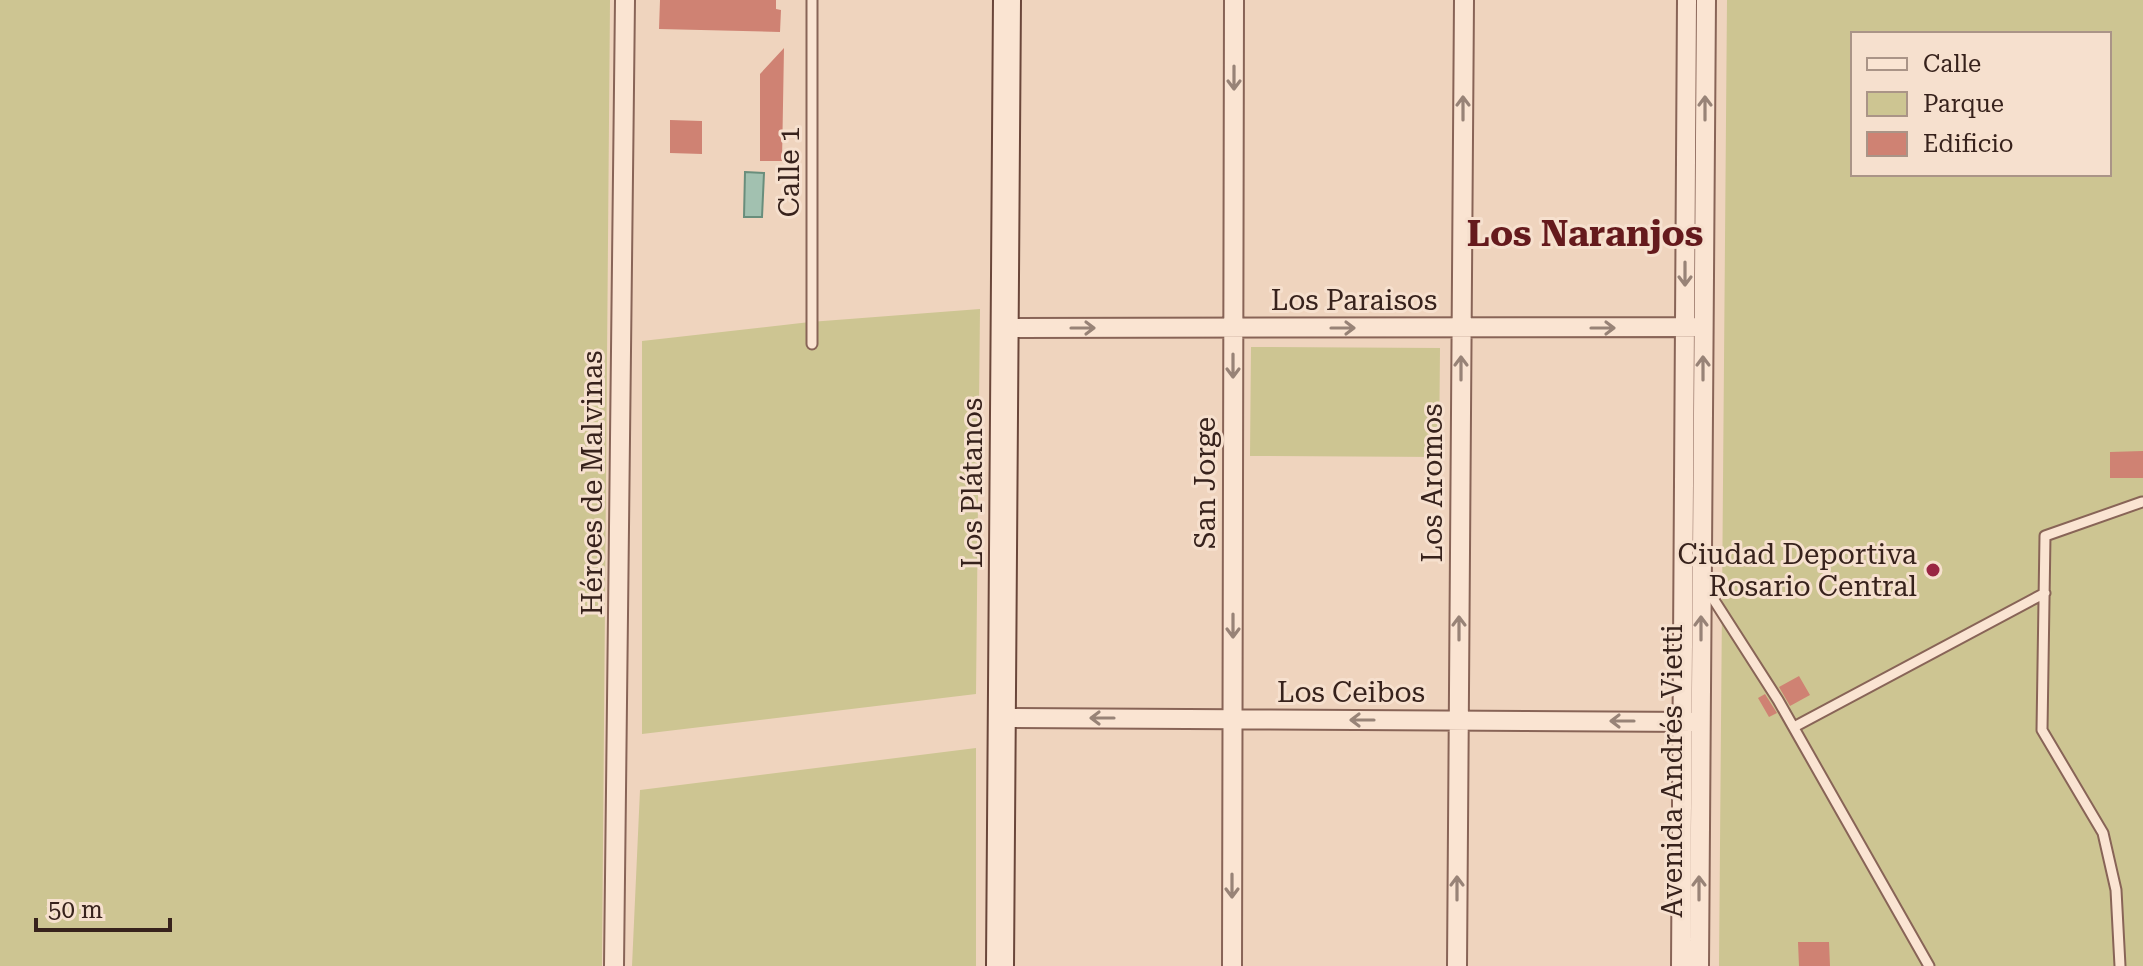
<svg xmlns="http://www.w3.org/2000/svg" width="2143" height="966" viewBox="0 0 2143 966" font-family="'Roboto Serif',serif">
  <rect width="100%" height="100%" fill="#efd4be"/>
  <path fill="#cdc592" fill-rule="evenodd" d="M 0,0 L 610,0 L 602,966 L 0,966 Z
    M 1727,0 L 2143,0 L 2143,966 L 1719,966 ZM 1853,34 L 2109,34 L 2109,174 L 1853,174 Z
    M 980,309 L 976,694 L 642,734 L 642,341 L 810,322 Z
    M 1251,347 L 1440,348 L 1439,457 L 1250,456 Z
    M 976,748 L 976,966 L 632,966 L 640,790 Z"/>
  <path fill="#a2c1b0" stroke="#698e7c" stroke-width="2" d="M 745,172 L 764,173 L 762,217 L 744,217 Z"/>
  <path fill="#cf8273" d="M 660,0 L 776,0 L 776,9 L 781,10 L 780,32 L 659,29 Z
    M 784,48 L 782,161 L 760,161 L 760,74 Z
    M 670,120 L 702,121 L 702,154 L 670,153 Z
    M 2143,451 L 2143,478 L 2110,478 L 2110,452 Z
    M 1799,676 L 1810,695 L 1790,706 L 1779,687 Z
    M 1765,694 L 1777,713 L 1769,717 L 1758,698 Z
    M 1798,942 L 1829,942 L 1830,966 L 1799,966 Z"/>
  <g fill="none" stroke-linecap="round" stroke-linejoin="round">
    <defs>
      <path id="lane" d="M 812,344 L 812,0
        M 1705,586 L 1778,700 L 1929,966
        M 1794,727 L 2045,593
        M 2120,966 L 2116,890 L 2103,833 L 2042,730 L 2045,536 L 2142,502"/>
      <path id="street" d="M 1005,328 L 1694,327
        M 1002,718 L 1694,722
        M 614,966 L 625,0
        M 1232,966 L 1234,0
        M 1457,966 L 1464,0
        M 1681,966 L 1687,0
        M 1699,966 L 1706,0"/>
      <path id="secondary" d="M 1000,966 L 1007,0"/>
    </defs>
    <use href="#lane" stroke="#886457" stroke-width="13"/>
    <use href="#street" stroke="#886457" stroke-width="22"/>
    <use href="#secondary" stroke="#6a463a" stroke-width="30"/>
    <use href="#lane" stroke="#fae4d2" stroke-width="9"/>
    <use href="#street" stroke="#fae4d2" stroke-width="18"/>
    <use href="#secondary" stroke="#fae4d2" stroke-width="26"/>
  </g>
  <defs><path id="oneway-shaft" d="M-6 0H5M1.5-3L5.5 0L1.5 3" fill="none" stroke-width="1.6" stroke-linecap="round" stroke-linejoin="round" transform="scale(2)"/></defs>
  <g stroke="#988377">
    <use href="#oneway-shaft" transform="translate(1234 78) rotate(90)"/>
    <use href="#oneway-shaft" transform="translate(1463 108) rotate(-90)"/>
    <use href="#oneway-shaft" transform="translate(1705 108) rotate(-90)"/>
    <use href="#oneway-shaft" transform="translate(1685 274) rotate(90)"/>
    <use href="#oneway-shaft" transform="translate(1083 328)"/>
    <use href="#oneway-shaft" transform="translate(1343 328)"/>
    <use href="#oneway-shaft" transform="translate(1603 328)"/>
    <use href="#oneway-shaft" transform="translate(1233 366) rotate(90)"/>
    <use href="#oneway-shaft" transform="translate(1461 368) rotate(-90)"/>
    <use href="#oneway-shaft" transform="translate(1703 368) rotate(-90)"/>
    <use href="#oneway-shaft" transform="translate(1233 626) rotate(90)"/>
    <use href="#oneway-shaft" transform="translate(1459 628) rotate(-90)"/>
    <use href="#oneway-shaft" transform="translate(1701 628) rotate(-90)"/>
    <use href="#oneway-shaft" transform="translate(1102 718) rotate(-180)"/>
    <use href="#oneway-shaft" transform="translate(1362 720) rotate(-180)"/>
    <use href="#oneway-shaft" transform="translate(1622 721) rotate(-180)"/>
    <use href="#oneway-shaft" transform="translate(1232 886) rotate(90)"/>
    <use href="#oneway-shaft" transform="translate(1457 888) rotate(-90)"/>
    <use href="#oneway-shaft" transform="translate(1699 888) rotate(-90)"/>
  </g>
  <circle fill="#992543" stroke="#f6e0ce" stroke-width="3" cx="1933" cy="570" r="8"/>
  <g text-anchor="middle" stroke-width="6" stroke-linejoin="round" paint-order="stroke">
    <g font-size="28" fill="#37221c" stroke="#f6e0ce">
      <text transform="translate(789 172) rotate(-90)" y="10">Calle 1</text>
      <text x="1354" y="310">Los Paraisos</text>
      <text transform="translate(592 483) rotate(-90)" y="10">Héroes de Malvinas</text>
      <text transform="translate(972 483) rotate(-90)" y="10">Los Plátanos</text>
      <text transform="translate(1205 483) rotate(-90)" y="10">San Jorge</text>
      <text transform="translate(1432 483) rotate(-90)" y="10">Los Aromos</text>
      <text x="1351" y="702">Los Ceibos</text>
      <text transform="translate(1672 771) rotate(-90)" y="10">Avenida Andrés Vietti</text>
    </g>
    <g font-size="28" fill="#37221c" stroke="#f6e0ce" text-anchor="end">
      <text x="1917" y="564">Ciudad Deportiva<tspan x="1917" dy="32">Rosario Central</tspan></text>
    </g>
    <g font-size="36" font-weight="bold" fill="#651a1d" stroke="#f6e0ce">
      <text x="1585" y="246">Los Naranjos</text>
    </g>
  </g>
  <rect x="1851" y="32" width="260" height="144" fill="#f6e0ce" stroke="#aa9487" stroke-width="2"/>
  <rect x="1867" y="58" width="40" height="12" fill="#fae4d2" stroke="#aa9487" stroke-width="2"/>
  <text x="1923" y="72" font-size="24" fill="#37221c">Calle</text>
  <rect x="1867" y="92" width="40" height="24" fill="#cdc592" stroke="#aa9487" stroke-width="2"/>
  <text x="1923" y="112" font-size="24" fill="#37221c">Parque</text>
  <rect x="1867" y="132" width="40" height="24" fill="#cf8273" stroke="#aa9487" stroke-width="2"/>
  <text x="1923" y="152" font-size="24" fill="#37221c">Edificio</text>
  <path d="M36 918v12h134v-12" fill="none" stroke="#37221c" stroke-width="4"/>
  <text x="48" y="918" font-size="24" fill="#37221c" stroke="#f6e0ce" stroke-width="6" paint-order="stroke">50 m</text>
</svg>
